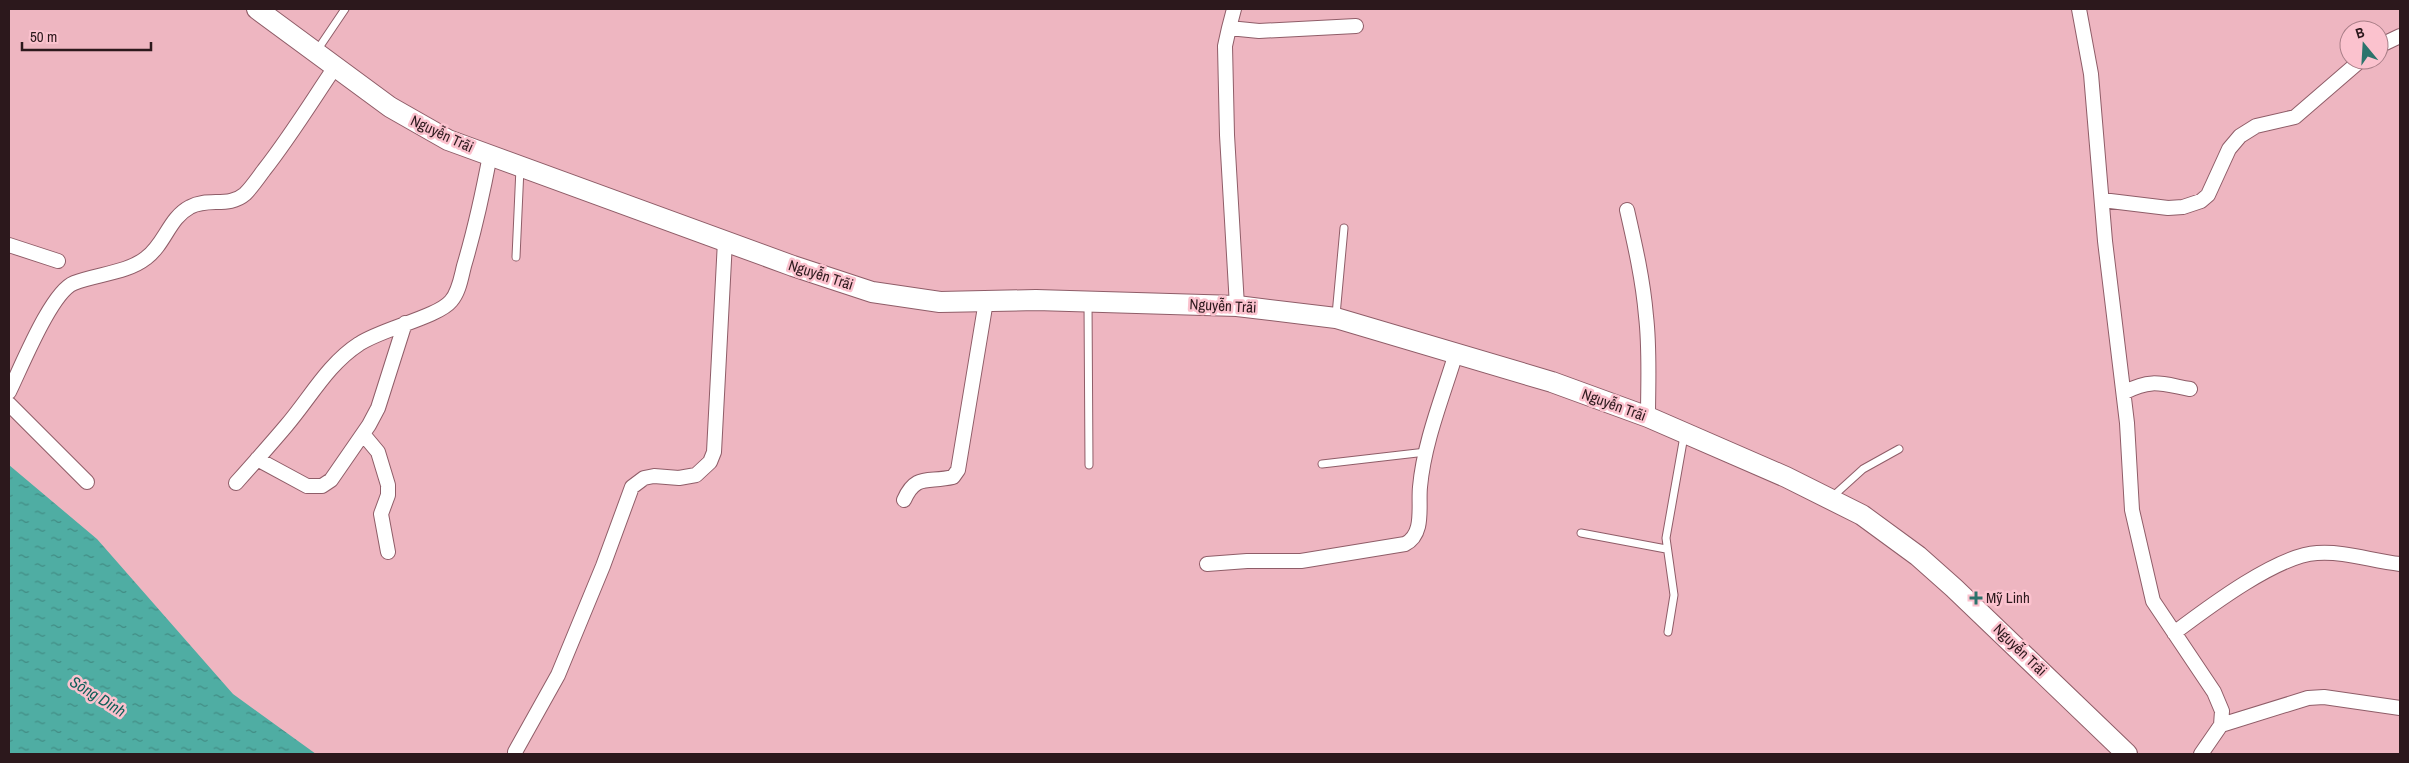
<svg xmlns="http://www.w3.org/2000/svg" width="2409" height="763" viewBox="0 0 2409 763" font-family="'Archivo Narrow',sans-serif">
  <defs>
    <pattern id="water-ripples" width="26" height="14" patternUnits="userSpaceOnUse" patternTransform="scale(1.25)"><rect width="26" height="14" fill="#4fada3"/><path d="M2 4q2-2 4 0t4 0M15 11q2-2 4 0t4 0" fill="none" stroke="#428c84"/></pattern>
  </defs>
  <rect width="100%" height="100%" fill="#eeb6c1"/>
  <path fill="url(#water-ripples)" d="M 9,465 L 97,539 L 233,694 L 316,754 L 9,754 Z"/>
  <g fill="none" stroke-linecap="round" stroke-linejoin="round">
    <defs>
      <path id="lane" d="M 316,52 L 345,9
        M 516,257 L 520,168
        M 1088,302 L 1089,465
        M 1336,315 L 1344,228
        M 1322,464 L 1426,452
        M 1831,498 L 1863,469 L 1899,449
        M 1581,533 L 1666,549
        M 1668,632 L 1674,595 L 1666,538 L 1684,436"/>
      <path id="street" d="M 2079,9 L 2091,74 L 2105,241 L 2127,423 L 2132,510 L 2153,601 L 2214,692 L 2222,711 L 2221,725 L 2201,754
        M 1229,28 L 1234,9
        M 2379,46 L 2400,36
        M 2102,200 L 2168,208 L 2183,207 L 2201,201 L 2208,195 L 2229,149 L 2240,136 L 2256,126 L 2295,117 L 2361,60
        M 1627,210 C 1635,245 1643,280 1646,316 C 1650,350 1648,384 1648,417
        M 9,245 L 58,261
        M 1237,306 L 1227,135 L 1225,46 L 1229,28 L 1259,31 L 1356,26
        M 9,392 C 21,368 51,292 74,283 C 97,274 127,273 146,258 C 165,244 169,218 190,207 C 208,197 229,208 245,194 C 252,187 258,178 264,170 C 290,137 312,101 335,67
        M 2125,392 C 2152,378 2162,384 2190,389
        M 9,404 L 87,482
        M 363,434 L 378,452 L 388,485 L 388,495 L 381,514 L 388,552
        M 257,459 L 307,486 L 322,486 L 331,480 L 369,425 L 378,408 L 405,323
        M 236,483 C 253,464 270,445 286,426 C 310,398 328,364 359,344 C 381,329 438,317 451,301 C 459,292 461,278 464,266 C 475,229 483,192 490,155
        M 904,500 C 916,473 928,483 953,477 L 958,470 L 986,301
        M 1207,564 L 1247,561 L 1301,561 L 1405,544 C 1425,534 1418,506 1420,487 C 1424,442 1443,396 1456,353
        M 2174,633 C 2206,609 2277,555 2317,553 C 2345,551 2372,561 2400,564
        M 2221,725 L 2308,698 L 2324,697 L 2400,708
        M 515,752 L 558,675 L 603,566 L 632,487 L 644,478 L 654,476 L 679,478 L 696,475 L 710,462 L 714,452 L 725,241"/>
      <path id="secondary" d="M 257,9 L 390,107 L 448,140 L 793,266 L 872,292 L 940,302 L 1036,300 L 1237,306 L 1336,318 L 1552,382 L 1648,417 L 1786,477 L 1862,515 L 1918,556 L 1954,588 L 2127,754"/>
    </defs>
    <use href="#lane" stroke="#8f5d68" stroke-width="9"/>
    <use href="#street" stroke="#8f5d68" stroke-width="16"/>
    <use href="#secondary" stroke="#8f5d68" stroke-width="22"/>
    <use href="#lane" stroke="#fff" stroke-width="7"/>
    <use href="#street" stroke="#fff" stroke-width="14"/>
    <use href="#secondary" stroke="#fff" stroke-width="20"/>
  </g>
  <path fill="#2c736c" stroke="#fbc2ce" stroke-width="2" d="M1973.5 590.5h5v5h5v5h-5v5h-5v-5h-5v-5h5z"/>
  <g text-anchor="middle" stroke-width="5" stroke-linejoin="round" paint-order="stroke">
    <g font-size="15" fill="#2c181c" stroke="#fbc2ce">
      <text transform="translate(442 134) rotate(25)" y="5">Nguyễn Trãi</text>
      <text transform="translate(821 275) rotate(18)" y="5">Nguyễn Trãi</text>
      <text transform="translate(1223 306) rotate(3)" y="5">Nguyễn Trãi</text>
      <text transform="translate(1614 405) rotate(20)" y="5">Nguyễn Trãi</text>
      <text transform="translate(2020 650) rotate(44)" y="5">Nguyễn Trãi</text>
    </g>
    <g font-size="15" fill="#2c181c" stroke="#fbc2ce" text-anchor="start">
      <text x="1986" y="603">Mỹ Linh</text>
    </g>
    <g font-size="16" font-style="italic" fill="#105f58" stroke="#fbc2ce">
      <text transform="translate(98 696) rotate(32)" y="6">Sông Dinh</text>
    </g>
  </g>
  <rect width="2409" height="763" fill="none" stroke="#2c181c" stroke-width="20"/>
  <g transform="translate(2364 45) rotate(342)"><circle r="24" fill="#fbc2ce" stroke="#a87e87"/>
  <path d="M0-4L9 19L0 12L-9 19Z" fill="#2c736c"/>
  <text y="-8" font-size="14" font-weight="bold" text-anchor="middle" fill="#2c181c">B</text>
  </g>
  <path d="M22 42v8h129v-8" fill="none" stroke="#2c181c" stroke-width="2.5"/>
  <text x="30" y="42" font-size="15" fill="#2c181c" stroke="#fbc2ce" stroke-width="4" paint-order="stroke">50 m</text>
</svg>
